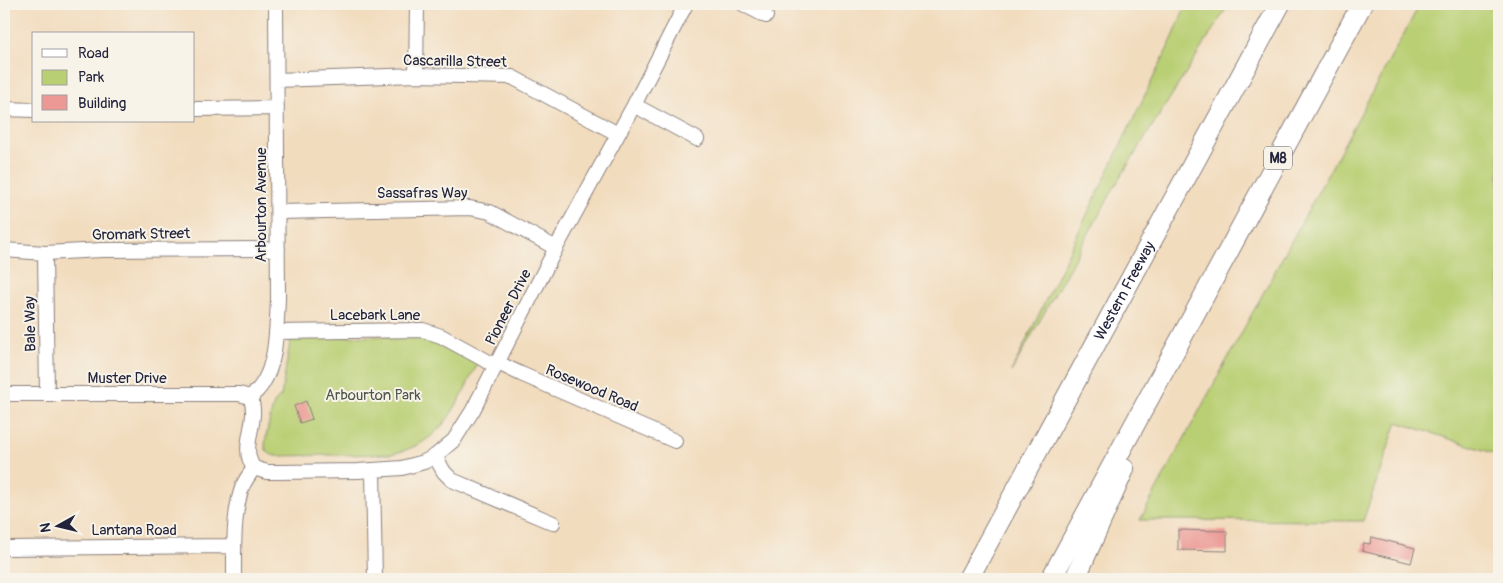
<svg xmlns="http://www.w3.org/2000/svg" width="1503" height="583" viewBox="0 0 1503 583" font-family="Pangolin,sans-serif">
  <rect width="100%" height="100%" fill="#f7f3e8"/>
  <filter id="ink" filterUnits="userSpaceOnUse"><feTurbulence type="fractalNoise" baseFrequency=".02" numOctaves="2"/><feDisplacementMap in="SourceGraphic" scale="10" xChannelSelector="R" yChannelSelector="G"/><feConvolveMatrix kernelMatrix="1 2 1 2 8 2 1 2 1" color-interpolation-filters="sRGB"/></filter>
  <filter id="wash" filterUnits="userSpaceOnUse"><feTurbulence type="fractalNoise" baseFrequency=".0096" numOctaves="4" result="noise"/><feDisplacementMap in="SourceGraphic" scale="20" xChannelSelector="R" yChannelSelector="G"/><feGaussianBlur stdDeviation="1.12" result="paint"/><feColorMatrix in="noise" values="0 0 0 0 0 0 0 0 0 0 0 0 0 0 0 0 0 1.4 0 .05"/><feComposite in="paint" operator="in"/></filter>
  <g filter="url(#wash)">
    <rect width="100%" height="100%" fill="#f2dcbe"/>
    <path fill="#b9cf73" stroke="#6e7857" d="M 1186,4 L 1229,4 L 1118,181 L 1011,372 L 1174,35 Z
      M 1420,4 L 1499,4 L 1499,455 L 1397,422 L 1363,521 L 1140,520 Z
      M 429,336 L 479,361 C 456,405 445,443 391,454 L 276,456 C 270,455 266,452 265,446 C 265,440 272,406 275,402 C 277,399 279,398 281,396 L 291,337 Z"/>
    <g id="blocks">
      <path fill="#ec9894" d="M 306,401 L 312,419 L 300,423 L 294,406 Z
        M 1178,530 L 1227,531 L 1227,551 L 1178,550 Z
        M 1372,537 L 1415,548 L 1411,563 L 1362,551 L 1364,543 L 1370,544 Z"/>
    </g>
  </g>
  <g filter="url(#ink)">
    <use href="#blocks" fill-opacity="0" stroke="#8a7f7c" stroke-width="1"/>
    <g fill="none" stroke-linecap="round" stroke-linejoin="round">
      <defs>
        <path id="minor" d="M 743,4 L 766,16
          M 416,75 L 417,4
          M 277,80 L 416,75 L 512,77 L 618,134
          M 634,105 L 697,139
          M 4,109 L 34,110
          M 194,109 L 277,108
          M 278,212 L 470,208 L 490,212 L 556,248
          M 4,250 L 45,253 L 102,250 L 278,249
          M 45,253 L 47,394
          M 276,332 L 423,330 L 441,336 L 496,366
          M 498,363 L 521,374 L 675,441
          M 4,394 L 239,394 L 250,397
          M 250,397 C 278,377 276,331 278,299 L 276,4
          M 250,397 C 261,420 238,447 254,468
          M 435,456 L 444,472 L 452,480 L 553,523
          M 254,468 L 267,472 L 278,472 L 358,471 L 402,468 L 424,462 L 435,456 L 454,440 L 473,410 L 556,248 L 634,105 L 686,4
          M 373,471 L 375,579
          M 4,548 L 234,546
          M 234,579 C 234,553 233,513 242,488 C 244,481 250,474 254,468"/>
        <g id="highway">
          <path id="s1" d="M 968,579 L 1280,4"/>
          <path d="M 1051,579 L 1362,4"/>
          <path d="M 1075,579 L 1124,469"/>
        </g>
      </defs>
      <use href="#minor" stroke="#8a7f7c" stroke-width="16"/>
      <use href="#highway" stroke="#8a7f7c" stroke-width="22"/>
      <use href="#minor" stroke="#fff" stroke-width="14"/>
      <use href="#highway" stroke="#fff" stroke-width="20"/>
    </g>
  </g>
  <g text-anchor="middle" stroke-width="4" stroke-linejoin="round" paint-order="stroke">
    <rect fill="#f7f3e8" stroke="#62616f" stroke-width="1" x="1264" y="146.5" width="28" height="23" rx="4"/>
    <g font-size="14" font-weight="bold" fill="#22223b">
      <text x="1278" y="163">M8</text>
    </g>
    <g font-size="15" fill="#22223b" stroke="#f7f3e8">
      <text transform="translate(455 61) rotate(1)" y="5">Cascarilla Street</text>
      <text x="422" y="198">Sassafras Way</text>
      <text transform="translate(261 205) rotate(-90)" y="5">Arbourton Avenue</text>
      <text transform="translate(141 234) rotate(-1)" y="5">Gromark Street</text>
      <text dy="5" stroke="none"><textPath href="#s1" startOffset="328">Western Freeway</textPath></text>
      <text transform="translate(508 307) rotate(-63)" y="5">Pioneer Drive</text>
      <text x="375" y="320">Lacebark Lane</text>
      <text transform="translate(30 324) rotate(-91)" y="5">Bale Way</text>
      <text x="127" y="383">Muster Drive</text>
      <text transform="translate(592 388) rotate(23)" y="5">Rosewood Road</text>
      <text x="134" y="535">Lantana Road</text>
    </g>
    <g font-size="15" fill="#4f564c" stroke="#f7f3e8">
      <text x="373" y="400">Arbourton Park</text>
    </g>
  </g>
  <rect width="1503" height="583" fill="none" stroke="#f7f3e8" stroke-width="20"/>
  <rect x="32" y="32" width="162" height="90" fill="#f7f3e8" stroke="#a29fa3"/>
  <rect x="42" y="49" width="25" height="8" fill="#ffffff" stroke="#a29fa3"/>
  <text x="78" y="58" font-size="15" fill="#22223b">Road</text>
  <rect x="42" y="70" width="25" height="15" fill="#b9cf73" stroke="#a29fa3"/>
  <text x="78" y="82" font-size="15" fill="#22223b">Park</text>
  <rect x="42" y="95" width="25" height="15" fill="#ec9894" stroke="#a29fa3"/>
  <text x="78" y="108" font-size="15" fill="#22223b">Building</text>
  <g transform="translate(58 526) rotate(262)" stroke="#f7f3e8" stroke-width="4" paint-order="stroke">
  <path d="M0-4L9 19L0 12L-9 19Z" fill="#22223b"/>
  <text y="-8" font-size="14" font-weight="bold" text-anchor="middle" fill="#22223b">N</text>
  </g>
</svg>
